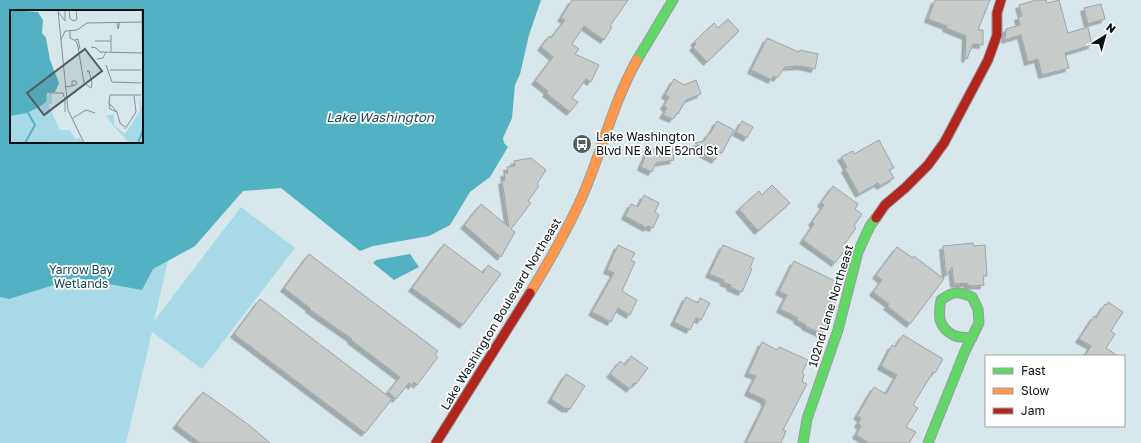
<svg xmlns="http://www.w3.org/2000/svg" width="1141" height="443" viewBox="0 0 1141 443" font-family="'Golos Text',sans-serif">
  <defs>
    <filter id="shadow"><feDropShadow dx="-3.5" dy="3.5" stdDeviation="0" flood-color="#0004"/></filter>
  </defs>
  <rect width="100%" height="100%" fill="#d8e7eb"/>
  <path fill="#a8d9e6" d="M 0,107 L 11,142 L 195,246 L 168,261 L 154,321 L 241,207 L 295,248 L 202,369 L 152,332 L 126,443 L 0,443 Z"/>
  <path fill="#52b2c4" fill-rule="evenodd" d="M 0,0 L 541,0 L 529,35 L 520,74 L 515,85 L 512,118 L 503,138 L 504,143 L 508,147 L 490,177 L 470,192 L 450,225 L 429,236 L 373,246 L 360,251 L 281,188 L 243,191 L 195,246 L 153,269 L 142,290 L 76,278 L 9,299 L 0,297 ZM 11,11 L 142,11 L 142,142 L 11,142 Z
    M 410,254 L 419,267 L 394,280 L 373,263 L 376,260 Z"/>
  <path fill="#c7cbc9" stroke="#a0a4a2" filter="url(#shadow)" d="M 572,0 L 628,0 L 610,26 L 612,27 L 604,40 L 584,26 L 572,44 L 579,49 L 575,54 L 599,65 L 591,82 L 586,79 L 572,98 L 578,102 L 570,112 L 546,93 L 548,91 L 535,81 L 553,57 L 541,47 L 549,36 L 551,38 L 565,20 L 561,18 Z
    M 935,0 L 990,0 L 978,30 L 983,30 L 983,45 L 973,44 L 967,59 L 965,58 L 966,36 L 946,28 L 947,26 L 928,19 Z
    M 1036,0 L 1046,0 L 1047,3 L 1059,0 L 1068,33 L 1088,27 L 1092,45 L 1065,53 L 1069,68 L 1042,75 L 1038,59 L 1028,62 L 1021,35 L 1005,40 L 1006,29 L 1020,25 L 1018,17 L 1022,16 L 1019,5 Z
    M 1101,4 L 1105,19 L 1088,24 L 1084,8 Z
    M 728,19 L 739,31 L 707,62 L 693,47 L 696,44 L 694,42 L 714,23 L 718,28 Z
    M 767,38 L 799,52 L 800,50 L 818,54 L 815,69 L 801,66 L 785,67 L 777,78 L 773,76 L 772,80 L 751,70 Z
    M 674,79 L 684,85 L 696,80 L 701,94 L 686,100 L 678,114 L 677,113 L 673,119 L 663,115 L 667,108 L 664,106 L 669,97 L 665,95 Z
    M 717,121 L 734,130 L 722,153 L 720,152 L 715,160 L 702,153 L 704,148 L 695,143 L 704,141 L 709,133 L 710,134 Z
    M 742,121 L 753,127 L 747,138 L 736,132 Z
    M 879,140 L 894,168 L 889,170 L 894,178 L 880,186 L 878,183 L 859,194 L 845,169 L 847,167 L 841,157 L 853,151 L 854,154 Z
    M 672,146 L 674,160 L 656,163 L 652,172 L 641,167 L 648,150 Z
    M 531,158 L 546,170 L 537,184 L 539,186 L 528,201 L 531,203 L 511,229 L 515,232 L 501,257 L 464,225 L 481,204 L 509,227 L 502,181 L 505,180 L 504,173 L 508,173 L 507,167 L 515,166 L 514,161 Z
    M 772,185 L 790,203 L 758,231 L 739,209 L 759,191 L 762,195 Z
    M 833,186 L 858,204 L 855,209 L 862,214 L 854,226 L 856,228 L 844,245 L 847,247 L 835,263 L 803,240 L 814,224 L 812,222 L 824,205 L 821,203 Z
    M 644,195 L 659,203 L 655,212 L 659,215 L 653,228 L 648,226 L 647,228 L 625,216 L 631,204 L 638,207 Z
    M 973,243 L 973,246 L 985,245 L 987,276 L 983,276 L 984,285 L 971,286 L 968,285 L 967,283 L 954,284 L 952,267 L 946,276 L 943,246 Z
    M 444,244 L 483,273 L 488,265 L 501,274 L 463,325 L 412,288 Z
    M 618,245 L 635,253 L 631,260 L 635,262 L 622,291 L 637,300 L 630,315 L 618,308 L 611,322 L 592,312 L 614,273 L 607,270 Z
    M 723,245 L 754,258 L 750,268 L 752,269 L 742,292 L 730,287 L 731,285 L 723,282 L 724,280 L 709,274 Z
    M 897,247 L 913,258 L 914,256 L 944,279 L 910,324 L 887,306 L 889,304 L 873,292 L 882,280 L 876,275 Z
    M 309,254 L 438,351 L 435,355 L 438,357 L 417,385 L 414,382 L 412,386 L 409,383 L 396,399 L 388,392 L 400,377 L 351,340 L 352,339 L 309,309 L 310,308 L 284,288 Z
    M 794,261 L 837,282 L 832,292 L 834,293 L 831,297 L 836,300 L 835,303 L 822,334 L 805,326 L 806,325 L 797,320 L 798,318 L 780,309 L 787,295 L 779,291 Z
    M 686,297 L 698,303 L 700,298 L 710,303 L 701,320 L 696,318 L 690,330 L 674,322 Z
    M 260,299 L 392,399 L 365,433 L 234,334 Z
    M 1108,302 L 1123,312 L 1111,331 L 1115,334 L 1106,348 L 1118,356 L 1085,356 L 1091,346 L 1079,339 L 1094,316 L 1096,318 L 1105,304 L 1107,305 Z
    M 903,335 L 943,359 L 935,373 L 933,372 L 913,405 L 918,408 L 906,427 L 916,432 L 909,443 L 869,443 L 856,435 L 861,426 L 858,424 L 861,418 L 857,416 L 874,387 L 886,394 L 897,375 L 881,366 L 892,345 L 895,347 Z
    M 762,342 L 777,350 L 779,347 L 808,360 L 802,373 L 804,374 L 802,382 L 807,384 L 783,430 L 786,431 L 781,443 L 746,443 L 766,402 L 764,402 L 765,400 L 748,392 L 756,376 L 748,373 Z
    M 631,356 L 648,368 L 636,384 L 634,383 L 630,389 L 610,374 L 620,361 L 625,365 Z
    M 566,374 L 585,386 L 570,409 L 567,408 L 566,409 L 551,399 Z
    M 203,392 L 249,425 L 270,443 L 200,443 L 176,425 Z"/>
  <g fill="none" stroke-linecap="round" stroke-linejoin="round">
    <defs>
      <path id="fast" d="M 637,60 L 673,0
        M 803,443 L 807,419 L 838,330 L 858,252 L 870,226 L 876,218
        M 928,443 L 965,351 L 979,323 L 978,309 L 972,297 C 958,291 953,291 941,300 C 938,315 938,327 953,335 C 958,338 966,337 972,338"/>
      <path id="slow" d="M 530,293 C 550,260 570,226 585,190 C 603,147 614,101 637,60"/>
      <path id="jam" d="M 876,218 L 885,205 L 905,188 L 928,165 L 944,143 L 988,60 L 997,35 L 997,13 L 1001,0
        M 436,443 L 530,293"/>
    </defs>
    <use href="#fast" stroke="#939ea1" stroke-width="11"/>
    <use href="#slow" stroke="#939ea1" stroke-width="11"/>
    <use href="#jam" stroke="#939ea1" stroke-width="11"/>
    <use href="#fast" stroke="#63d668" stroke-width="9"/>
    <use href="#slow" stroke="#ff974d" stroke-width="9"/>
    <use href="#jam" stroke="#b3261e" stroke-width="9"/>
  </g>
  <defs>
    <symbol id="bus-disc" viewBox="-11 -11 22 22"><circle r="9.5" fill="#515c5f" stroke="#fff"/><path d="M-5-6H5V4H4V6H2V4H-2V6H-4V4H-5ZM-3.5-4V0h7V-4ZM-3.5 1.2v1.5H-2V1.2ZM2 1.2v1.5H3.5V1.2Z" fill="#fff"/></symbol>
  </defs>
  <g fill-rule="evenodd">
    <use href="#bus-disc" x="571" y="133" width="22" height="22"/>
  </g>
  <g text-anchor="middle" stroke-width="3.5" stroke-linejoin="round" paint-order="stroke">
    <g font-size="12" fill="#081114" stroke="#fff" text-anchor="start">
      <text x="596" y="141">Lake Washington<tspan x="596" dy="14">Blvd NE &amp; NE 52nd St</tspan></text>
    </g>
    <g font-size="12" fill="#174954" stroke="#fff">
      <text x="81" y="274">Yarrow Bay<tspan x="81" dy="14">Wetlands</tspan></text>
    </g>
    <g font-size="12" fill="#081114" stroke="#fff">
      <text transform="translate(831 306) rotate(-73)" y="4">102nd Lane Northeast</text>
      <text transform="translate(501 314) rotate(-59)" y="4">Lake Washington Boulevard Northeast</text>
    </g>
    <g font-size="13" font-style="italic" fill="#194a55" stroke="#fff">
      <text x="380" y="122">Lake Washington</text>
    </g>
  </g>
  <g transform="translate(10 10)">
    <rect width="133" height="133" fill="#d8e7eb"/>
    <path d="M 37,84 L 42,84 L 42,94 L 38,94 L 50,120 L 60,120 L 65,129 L 70,128 L 73,133 L 0,133 L 0,94 L 37,88 L 37,92 ZM 129,86 L 133,105 L 133,133 L 119,133 L 103,115 L 96,105 L 104,105 L 104,115 L 115,124 L 130,101 Z" fill="#a8d9e6"/>
    <path d="M 0,0 L 28,2 L 33,10 L 32,23 L 36,28 L 40,50 L 49,73 L 45,82 L 37,83 L 36,92 L 29,97 L 17,103 L 0,106 Z" fill="#52b2c4"/>
    <path fill="none" stroke="#52b2c4" stroke-width="2" d="M 15,133 L 25,115 L 18,103M 128,133 L 133,120"/>
    <path fill="none" stroke="#859195" stroke-width="1" d="M 48,0 L 58,100 L 74,133M 59,0 L 60,9 L 64,11 L 67,9 L 66,0M 132,0 L 133,95M 49,3 L 55,11 L 55,0M 107,12 L 108,19 L 110,12M 60,20 L 60,28 L 66,31 L 68,37 L 74,73 L 81,78 L 82,73 L 79,61 L 77,61 L 80,63M 101,25 L 101,42M 51,30 L 55,21 L 67,20 L 77,13 L 132,12M 65,30 L 68,29 L 70,39M 85,31 L 101,31M 81,37 L 86,38 L 90,42 L 132,43M 87,49 L 93,48 L 96,42M 96,55 L 102,72 L 131,73M 100,60 L 131,60M 55,77 L 62,76 L 62,71 L 66,71 L 67,74 L 62,76M 39,83 L 53,83 L 54,87M 100,85 L 131,85M 99,93 L 100,99 L 107,102 L 99,93 L 100,85M 55,102 L 55,87M 107,102 L 110,113 L 115,117M 63,108 L 76,100 L 85,103M 115,119 L 126,102 L 124,86"/>
    <path fill="#515c5f" fill-opacity="0.15" stroke="#515c5f" stroke-width="2" d="M 75,39 L 92,61 L 34,105 L 17,83 Z"/>
    <rect width="133" height="133" fill="none" stroke="#081114" stroke-width="2"/>
  </g>
  <rect x="985" y="355" width="140" height="72" fill="#ffffff" stroke="#9ca0a1"/>
  <rect x="993" y="368" width="20" height="6" fill="#63d668" stroke="#9ca0a1"/>
  <text x="1021" y="375" font-size="12" fill="#081114">Fast</text>
  <rect x="993" y="388" width="20" height="6" fill="#ff974d" stroke="#9ca0a1"/>
  <text x="1021" y="395" font-size="12" fill="#081114">Slow</text>
  <rect x="993" y="408" width="20" height="6" fill="#b3261e" stroke="#9ca0a1"/>
  <text x="1021" y="415" font-size="12" fill="#081114">Jam</text>
  <g transform="translate(1105 36) rotate(37)" stroke="#ffffff" stroke-width="3" paint-order="stroke">
  <path d="M0-3L7 15L0 10L-7 15Z" fill="#081114"/>
  <text y="-6" font-size="11" font-weight="bold" text-anchor="middle" fill="#081114">N</text>
  </g>
</svg>
